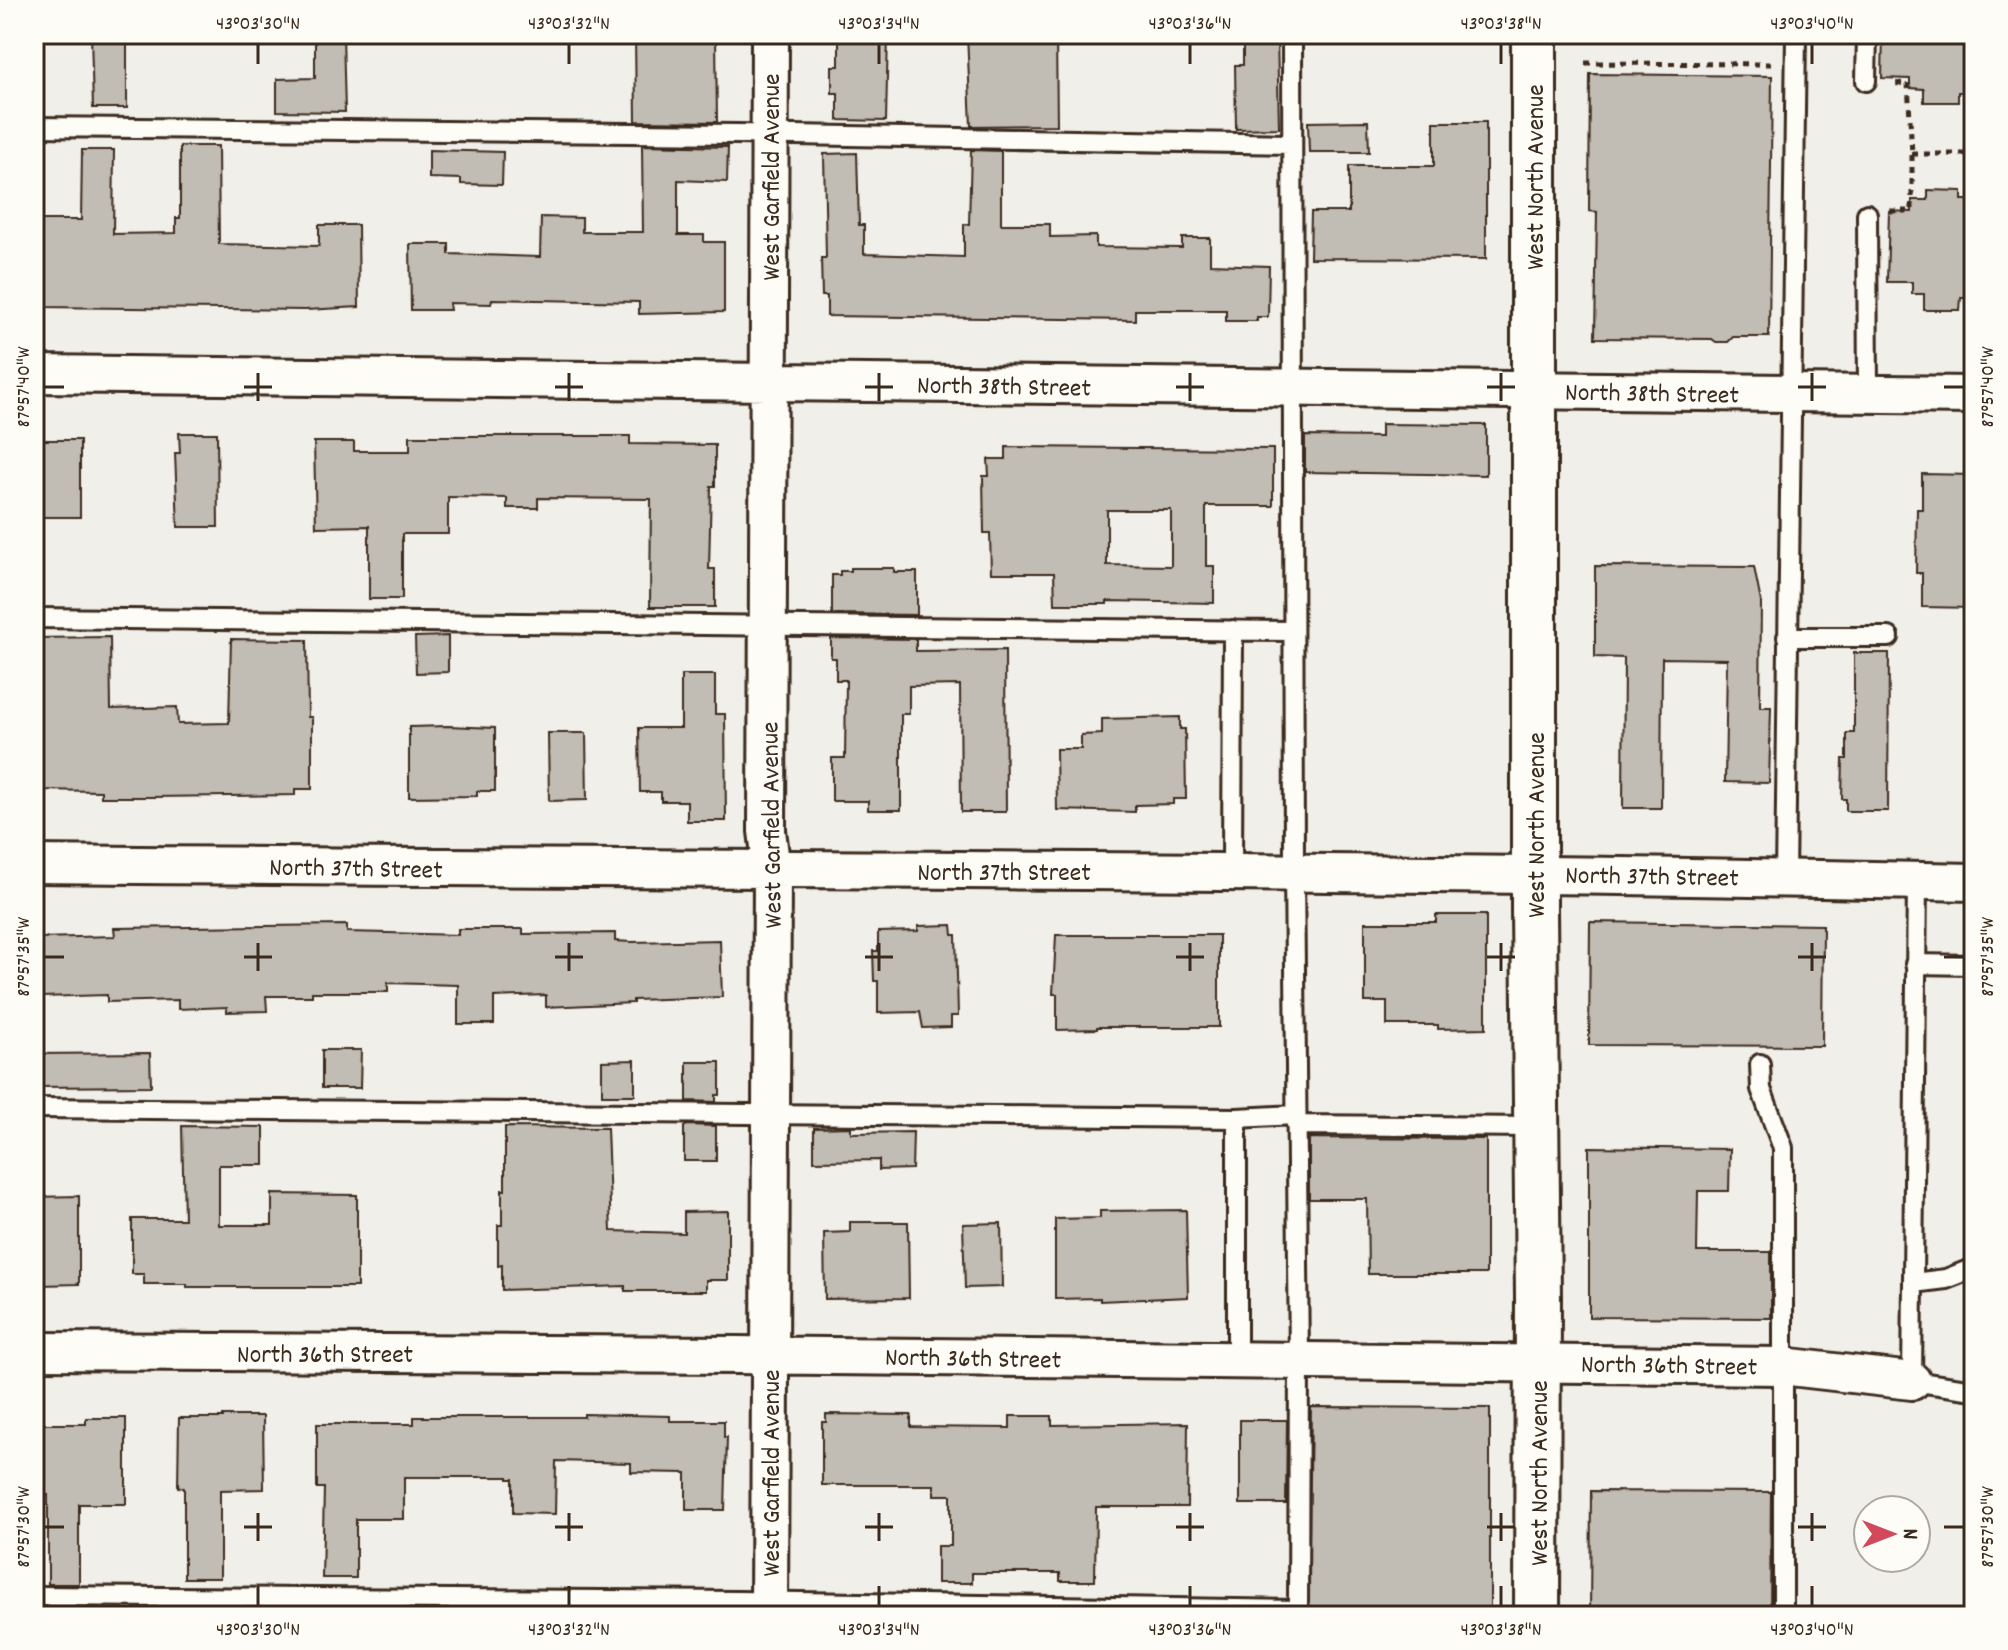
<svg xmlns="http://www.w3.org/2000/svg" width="2008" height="1650" viewBox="0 0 2008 1650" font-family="Dekko,sans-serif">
  <rect width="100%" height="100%" fill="#f1efea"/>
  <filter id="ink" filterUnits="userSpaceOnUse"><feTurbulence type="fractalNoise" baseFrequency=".0125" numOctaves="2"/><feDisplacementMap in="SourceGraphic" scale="16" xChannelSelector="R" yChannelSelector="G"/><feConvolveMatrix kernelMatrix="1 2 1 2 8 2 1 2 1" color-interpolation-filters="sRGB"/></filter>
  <g filter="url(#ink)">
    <path fill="#c1bcb4" stroke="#3b2a1e" stroke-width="2" fill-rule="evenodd" d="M 91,34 L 127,34 L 127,108 L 93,108 Z
      M 315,34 L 343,34 L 345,112 L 277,111 L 277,79 L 315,78 Z
      M 635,34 L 716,34 L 717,122 L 636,121 Z
      M 839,34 L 888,34 L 886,121 L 838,120 L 838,93 L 832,93 L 832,66 L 839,66 Z
      M 967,34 L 1056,34 L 1057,125 L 971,126 Z
      M 1243,34 L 1277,34 L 1279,128 L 1236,129 L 1235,65 L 1243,65 Z
      M 1883,34 L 1974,34 L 1973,92 L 1958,92 L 1958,102 L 1924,102 L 1924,89 L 1910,88 L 1910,79 L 1882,78 Z
      M 1590,74 L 1772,76 L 1769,337 L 1733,337 L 1728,342 L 1716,342 L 1712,339 L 1595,338 L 1597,212 L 1589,211 Z
      M 1368,121 L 1369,152 L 1309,152 L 1308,122 Z
      M 1434,122 L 1486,122 L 1486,259 L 1310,258 L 1311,212 L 1349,212 L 1349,166 L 1434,166 Z
      M 642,145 L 728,147 L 727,182 L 678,180 L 678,235 L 704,235 L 704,242 L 724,242 L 724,312 L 639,314 L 639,302 L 492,299 L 491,304 L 449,303 L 450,310 L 411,310 L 410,244 L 449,244 L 449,254 L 540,257 L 541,217 L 582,218 L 582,232 L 643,232 Z
      M 180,146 L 218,146 L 219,244 L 319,246 L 319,225 L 358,225 L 359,307 L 306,310 L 40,307 L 40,220 L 81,220 L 82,150 L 114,150 L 113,234 L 176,233 L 176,218 L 180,218 Z
      M 429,150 L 503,152 L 502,185 L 461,184 L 461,179 L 429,178 Z
      M 971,150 L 1001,151 L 1001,224 L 1050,224 L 1050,237 L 1096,236 L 1096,247 L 1182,248 L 1182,238 L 1210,238 L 1210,264 L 1269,266 L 1268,317 L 1257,317 L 1257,321 L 1226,321 L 1226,310 L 1135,310 L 1135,320 L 827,316 L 827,296 L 822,296 L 821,258 L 826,258 L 824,154 L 857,153 L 859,225 L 864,225 L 864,254 L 964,257 L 964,224 L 969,224 Z
      M 1928,190 L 1962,191 L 1962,200 L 1974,200 L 1974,298 L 1961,298 L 1960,310 L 1924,310 L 1924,294 L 1912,294 L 1912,282 L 1887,282 L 1889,211 L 1912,212 L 1912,200 L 1928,200 Z
      M 1381,424 L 1486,425 L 1486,475 L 1305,472 L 1305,436 L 1381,437 Z
      M 179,433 L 217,433 L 218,527 L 178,527 L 175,453 L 180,453 Z
      M 410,436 L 630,436 L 630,444 L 715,445 L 715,486 L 711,486 L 709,569 L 715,569 L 715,607 L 650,607 L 651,499 L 538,498 L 538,508 L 507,508 L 507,498 L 448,497 L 448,534 L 402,534 L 402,599 L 369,599 L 369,526 L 316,527 L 314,442 L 354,442 L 354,451 L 410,451 Z
      M 39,440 L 80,440 L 80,517 L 39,517 Z
      M 1006,447 L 1273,449 L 1273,506 L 1206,506 L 1206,566 L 1214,566 L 1214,603 L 1107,601 L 1107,604 L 1055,604 L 1054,573 L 991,573 L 990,533 L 984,533 L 983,476 L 989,476 L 988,459 L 1006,459 ZM 1107,510 L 1171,510 L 1171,566 L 1107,565 Z
      M 1922,474 L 1974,475 L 1974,608 L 1922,607 L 1922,573 L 1916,573 L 1917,509 L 1922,509 Z
      M 1595,566 L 1754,567 L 1761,602 L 1760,707 L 1771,707 L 1769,783 L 1725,782 L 1727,659 L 1662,658 L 1661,808 L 1623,808 L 1624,658 L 1595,657 Z
      M 851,568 L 894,568 L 894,572 L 917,572 L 917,615 L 832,614 L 832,575 L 840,575 L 840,571 L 851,571 Z
      M 448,636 L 448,672 L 416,673 L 415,637 Z
      M 110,637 L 111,709 L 177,707 L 178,724 L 229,723 L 231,639 L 307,640 L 308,717 L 312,717 L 312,789 L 295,789 L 295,795 L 153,797 L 101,797 L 101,791 L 34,790 L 34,638 Z
      M 831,638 L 916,639 L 916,651 L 1005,650 L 1006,812 L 961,812 L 960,685 L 909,686 L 909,714 L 901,714 L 901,810 L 868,810 L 868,801 L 832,801 L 832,758 L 845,758 L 846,680 L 836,680 L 836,658 L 831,658 Z
      M 1854,653 L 1889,653 L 1888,811 L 1846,811 L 1846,799 L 1842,799 L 1843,759 L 1847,759 L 1847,733 L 1854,733 Z
      M 681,675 L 715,675 L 715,714 L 725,714 L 726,821 L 687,821 L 687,801 L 661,801 L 661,792 L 640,792 L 639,728 L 681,728 Z
      M 1180,717 L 1180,729 L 1185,729 L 1186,799 L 1173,799 L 1173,804 L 1135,805 L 1135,812 L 1057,810 L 1056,749 L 1081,749 L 1081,735 L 1102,734 L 1102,719 Z
      M 448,726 L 495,728 L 495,791 L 477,791 L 477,796 L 409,797 L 409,727 Z
      M 548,733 L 586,733 L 587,800 L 549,801 Z
      M 1436,915 L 1486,915 L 1486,1028 L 1438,1029 L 1438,1025 L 1387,1025 L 1387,1002 L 1365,1002 L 1365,922 L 1436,922 Z
      M 1590,922 L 1823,925 L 1822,1046 L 1589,1045 Z
      M 347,925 L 347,932 L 388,933 L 458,935 L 458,929 L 523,929 L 523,934 L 615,933 L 615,941 L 632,942 L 720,940 L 722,997 L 633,1000 L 633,1003 L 546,1007 L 546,995 L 494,997 L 494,1024 L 458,1024 L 458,985 L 388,983 L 388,992 L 312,992 L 312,996 L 266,996 L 267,1011 L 227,1012 L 227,1007 L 178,1009 L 178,1000 L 107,1002 L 107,995 L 41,997 L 39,938 L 115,936 L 114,928 Z
      M 952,925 L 953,935 L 956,935 L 958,1016 L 951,1016 L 951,1027 L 923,1028 L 920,1012 L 878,1013 L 878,981 L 874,981 L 873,951 L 878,951 L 878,932 L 918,931 L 918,926 Z
      M 1056,935 L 1219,935 L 1219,1027 L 1097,1027 L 1097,1029 L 1057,1030 L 1057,994 L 1053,994 Z
      M 322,1050 L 361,1050 L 360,1088 L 322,1088 Z
      M 150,1053 L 151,1086 L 34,1087 L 34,1054 Z
      M 635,1060 L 635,1095 L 602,1095 L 602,1061 Z
      M 687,1062 L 720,1062 L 720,1095 L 716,1095 L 716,1102 L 687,1101 Z
      M 687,1125 L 716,1126 L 716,1161 L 684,1161 L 684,1127 Z
      M 182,1126 L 264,1127 L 264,1165 L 219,1165 L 219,1225 L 272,1225 L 272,1194 L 357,1195 L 357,1287 L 187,1287 L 187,1284 L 144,1284 L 144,1274 L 132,1274 L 132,1219 L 184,1219 Z
      M 505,1127 L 607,1128 L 611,1231 L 684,1233 L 684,1212 L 728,1211 L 728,1280 L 706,1280 L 706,1291 L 625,1291 L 625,1286 L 502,1290 L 502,1265 L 498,1266 L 498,1225 L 502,1225 L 502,1190 L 505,1190 Z
      M 851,1127 L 851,1133 L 913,1132 L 912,1169 L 879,1170 L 879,1160 L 814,1161 L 814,1128 Z
      M 1309,1138 L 1486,1139 L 1486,1274 L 1368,1274 L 1367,1199 L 1309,1199 Z
      M 1589,1147 L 1730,1149 L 1729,1191 L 1698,1191 L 1697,1252 L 1771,1252 L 1771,1318 L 1589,1317 Z
      M 79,1196 L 79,1284 L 41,1285 L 41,1283 L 34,1283 L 34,1197 Z
      M 1186,1210 L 1188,1297 L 1100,1301 L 1100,1298 L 1055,1299 L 1055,1219 L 1100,1218 L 1100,1211 Z
      M 850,1222 L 908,1222 L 909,1298 L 825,1299 L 824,1233 L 850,1232 Z
      M 1001,1223 L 1002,1287 L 965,1288 L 963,1224 Z
      M 1311,1407 L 1490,1408 L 1490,1616 L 1308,1616 Z
      M 584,1414 L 670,1416 L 670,1421 L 724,1421 L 724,1437 L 727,1437 L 725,1510 L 686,1510 L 686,1473 L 631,1472 L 631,1463 L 556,1461 L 555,1514 L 513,1513 L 513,1479 L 508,1479 L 508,1477 L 404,1477 L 404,1519 L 356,1519 L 356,1578 L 322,1578 L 324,1488 L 317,1488 L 317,1424 L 414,1424 L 414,1417 L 584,1417 Z
      M 826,1414 L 911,1415 L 911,1427 L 1010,1428 L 1010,1416 L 1052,1416 L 1052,1425 L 1188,1423 L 1187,1507 L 1096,1507 L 1095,1581 L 1060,1581 L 1060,1573 L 972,1573 L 972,1583 L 937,1583 L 937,1546 L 951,1546 L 951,1495 L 934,1495 L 934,1485 L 822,1485 L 822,1422 L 826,1422 Z
      M 223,1416 L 263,1416 L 264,1489 L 220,1490 L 220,1578 L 184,1578 L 184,1488 L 178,1487 L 179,1418 L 223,1418 Z
      M 86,1418 L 126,1418 L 126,1504 L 79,1504 L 79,1584 L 48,1584 L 48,1495 L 34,1495 L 34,1424 L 86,1424 Z
      M 1240,1420 L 1287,1420 L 1286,1504 L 1240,1504 Z
      M 1591,1491 L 1771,1492 L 1770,1616 L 1590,1616 Z
      M 48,1608 L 79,1608 L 79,1616 L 48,1616 Z"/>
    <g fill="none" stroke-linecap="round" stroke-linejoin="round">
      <defs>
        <path id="service" d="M 1866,81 L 1867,34
          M 34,127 L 737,134 L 1291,144
          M 1867,214 L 1868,395
          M 34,618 L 1293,631
          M 1787,637 L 1889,637
          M 1232,871 L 1233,630
          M 1785,877 L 1796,34
          M 1917,881 L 1912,1381 L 1974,1390
          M 1915,964 L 1974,965
          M 1760,1064 L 1761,1089 L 1783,1148 L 1783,1616
          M 34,1108 L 1237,1118 L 1296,1115
          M 1296,1125 L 1537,1127
          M 1913,1283 L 1946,1279 L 1974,1268
          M 1237,1360 L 1237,1118
          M 34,1596 L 737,1601 L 1298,1610 L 1299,1360 L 1294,871 L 1292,34"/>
        <path id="minor" d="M 34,374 L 1974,395
          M 34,864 C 681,870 1327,869 1974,882
          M 34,1351 L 737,1355 L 1782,1366 L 1912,1381
          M 769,1616 L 772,870 L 767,831 L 770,34"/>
        <path id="secondary" d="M 1534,34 L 1534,910 L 1538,1297 L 1537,1616"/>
      </defs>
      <use href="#service" stroke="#3b2a1e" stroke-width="24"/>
      <use href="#minor" stroke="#3b2a1e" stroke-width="42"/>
      <use href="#secondary" stroke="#3b2a1e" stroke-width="50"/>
      <path stroke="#3b2a1e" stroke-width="5" stroke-dasharray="6 6" stroke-linecap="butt" d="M 1585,63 L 1773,64
        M 1912,154 L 1974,154
        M 1890,211 L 1912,211 L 1912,154 L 1908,83 L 1891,84"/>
      <use href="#service" stroke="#fdfcf7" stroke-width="18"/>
      <use href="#minor" stroke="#fdfcf7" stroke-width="36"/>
      <use href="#secondary" stroke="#fdfcf7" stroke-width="44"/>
    </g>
  </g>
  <path fill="none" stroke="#3b2a1e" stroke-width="3" d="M 258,44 L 258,64M 569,44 L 569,64M 879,44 L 879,64M 1190,44 L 1190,64M 1501,44 L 1501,64M 1812,44 L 1812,64M 258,373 L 258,401M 569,373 L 569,401M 879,373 L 879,401M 1190,373 L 1190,401M 1501,373 L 1501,401M 1812,373 L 1812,401M 44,387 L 64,387M 244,387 L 272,387M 555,387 L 583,387M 865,387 L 893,387M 1176,387 L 1204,387M 1487,387 L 1515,387M 1798,387 L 1826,387M 1944,387 L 1964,387M 258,943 L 258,971M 569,943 L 569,971M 879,943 L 879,971M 1190,943 L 1190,971M 1501,943 L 1501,971M 1812,943 L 1812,971M 44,957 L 64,957M 244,957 L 272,957M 555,957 L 583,957M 865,957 L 893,957M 1176,957 L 1204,957M 1487,957 L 1515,957M 1798,957 L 1826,957M 1944,957 L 1964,957M 258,1513 L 258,1541M 569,1513 L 569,1541M 879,1513 L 879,1541M 1190,1513 L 1190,1541M 1501,1513 L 1501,1541M 1812,1513 L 1812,1541M 44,1527 L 64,1527M 244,1527 L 272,1527M 555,1527 L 583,1527M 865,1527 L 893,1527M 1176,1527 L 1204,1527M 1487,1527 L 1515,1527M 1798,1527 L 1826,1527M 1944,1527 L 1964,1527M 258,1586 L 258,1606M 569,1586 L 569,1606M 879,1586 L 879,1606M 1190,1586 L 1190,1606M 1501,1586 L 1501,1606M 1812,1586 L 1812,1606"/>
  <g text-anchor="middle" stroke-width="6" stroke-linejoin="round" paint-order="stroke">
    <g font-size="26" fill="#3b2a1e" stroke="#fdfcf7">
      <text transform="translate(770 177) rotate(-90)" y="9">West Garfield Avenue</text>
      <text transform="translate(1534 177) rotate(-90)" y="9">West North Avenue</text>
      <text transform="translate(1004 385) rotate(1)" y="9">North 38th Street</text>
      <text transform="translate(1652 392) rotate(1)" y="9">North 38th Street</text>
      <text transform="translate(770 825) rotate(-91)" y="9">West Garfield Avenue</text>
      <text transform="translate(1535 825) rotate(-90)" y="9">West North Avenue</text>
      <text transform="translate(356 867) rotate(1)" y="9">North 37th Street</text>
      <text x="1004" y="880">North 37th Street</text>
      <text transform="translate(1652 875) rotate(1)" y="9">North 37th Street</text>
      <text x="325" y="1362">North 36th Street</text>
      <text transform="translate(973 1357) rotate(1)" y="9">North 36th Street</text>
      <text transform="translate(1669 1364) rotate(1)" y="9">North 36th Street</text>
      <text transform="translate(770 1473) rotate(-90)" y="9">West Garfield Avenue</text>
      <text transform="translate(1538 1473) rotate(-90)" y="9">West North Avenue</text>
    </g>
  </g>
  <rect width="2008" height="1650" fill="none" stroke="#fdfcf7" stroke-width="88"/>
  <g transform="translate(1892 1534) rotate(90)"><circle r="38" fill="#fdfcf7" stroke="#afa8a0" stroke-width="2"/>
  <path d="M0-6L14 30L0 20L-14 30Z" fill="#d1495b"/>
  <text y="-12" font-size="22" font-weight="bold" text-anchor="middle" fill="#3b2a1e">N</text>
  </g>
  <rect x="44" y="44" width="1920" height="1562" fill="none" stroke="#3b2a1e" stroke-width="3"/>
  <g font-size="20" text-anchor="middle" fill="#3b2a1e">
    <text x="258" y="29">43°03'30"N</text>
    <text x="569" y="29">43°03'32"N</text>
    <text x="879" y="29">43°03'34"N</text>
    <text x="1190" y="29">43°03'36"N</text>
    <text x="1501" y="29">43°03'38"N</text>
    <text x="1812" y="29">43°03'40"N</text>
    <text transform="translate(1986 387) rotate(-90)" y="7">87°57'40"W</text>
    <text transform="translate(22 387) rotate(-90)" y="7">87°57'40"W</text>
    <text transform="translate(1986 957) rotate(-90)" y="7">87°57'35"W</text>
    <text transform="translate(22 957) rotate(-90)" y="7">87°57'35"W</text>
    <text transform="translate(1986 1527) rotate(-90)" y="7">87°57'30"W</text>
    <text transform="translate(22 1527) rotate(-90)" y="7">87°57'30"W</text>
    <text x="258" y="1635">43°03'30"N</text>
    <text x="569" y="1635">43°03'32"N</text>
    <text x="879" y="1635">43°03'34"N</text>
    <text x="1190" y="1635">43°03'36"N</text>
    <text x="1501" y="1635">43°03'38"N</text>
    <text x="1812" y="1635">43°03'40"N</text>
  </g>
</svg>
